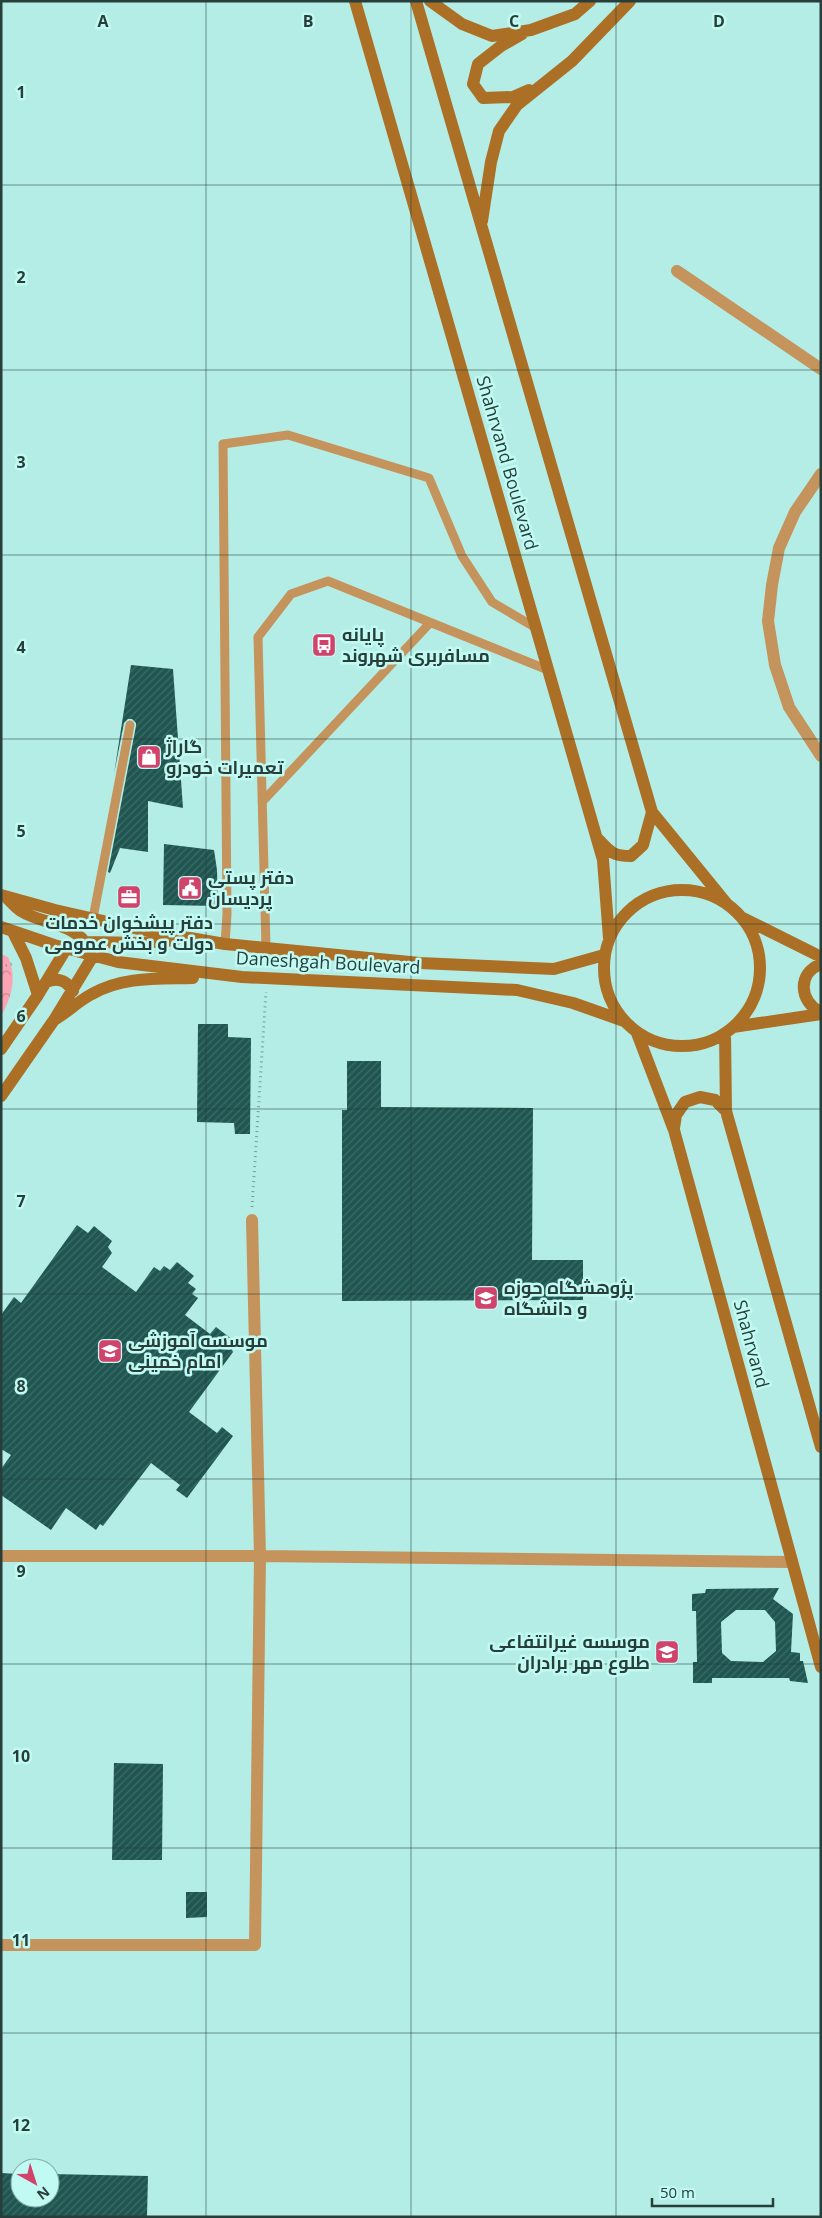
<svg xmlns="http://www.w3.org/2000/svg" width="822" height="2218" viewBox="0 0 822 2218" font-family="'Open Sans',Cairo,sans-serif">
  <defs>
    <pattern id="park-crowns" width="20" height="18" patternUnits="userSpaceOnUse" patternTransform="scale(1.25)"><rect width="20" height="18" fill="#fca3b4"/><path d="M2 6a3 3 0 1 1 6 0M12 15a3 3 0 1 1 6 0" fill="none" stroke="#cc8694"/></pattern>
    <pattern id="building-hatch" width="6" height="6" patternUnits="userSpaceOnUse" patternTransform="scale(1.25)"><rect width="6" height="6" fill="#1f5651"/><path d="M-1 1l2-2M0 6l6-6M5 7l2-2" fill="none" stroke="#3f6c68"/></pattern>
  </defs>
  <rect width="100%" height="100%" fill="#b4ede6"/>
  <path fill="url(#park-crowns)" d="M 1,954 L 8,957 C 17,977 12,997 1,1016 Z"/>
  <path fill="url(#building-hatch)" fill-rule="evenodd" d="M 131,665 L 173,669 L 183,808 L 148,801 L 148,852 L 120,848 L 110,873 L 108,872 L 136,726 L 136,723 L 132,719 L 128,719 L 124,723 L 114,774 Z
    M 164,844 L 214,850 L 217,870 L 218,906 L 163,905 Z
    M 198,1024 L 228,1024 L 228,1037 L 251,1038 L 250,1134 L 235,1134 L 234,1123 L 197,1122 Z
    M 347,1061 L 381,1061 L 381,1107 L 533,1108 L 532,1260 L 583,1260 L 583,1300 L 342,1301 L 342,1110 L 347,1110 Z
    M 77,1225 L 88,1233 L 94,1226 L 112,1241 L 108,1247 L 112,1253 L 102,1267 L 136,1292 L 154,1267 L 160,1271 L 164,1266 L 170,1270 L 177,1262 L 194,1276 L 188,1283 L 196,1289 L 192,1294 L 198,1298 L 185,1315 L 210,1334 L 216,1327 L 233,1340 L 230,1345 L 233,1352 L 189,1412 L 217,1433 L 222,1427 L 233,1436 L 187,1498 L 176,1490 L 180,1485 L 151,1463 L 103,1526 L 100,1524 L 96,1530 L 66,1508 L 51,1530 L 1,1495 L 1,1469 L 11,1455 L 1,1449 L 1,1315 L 14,1297 L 21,1303 Z
    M 779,1588 L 773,1599 L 793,1614 L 791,1652 L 800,1653 L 800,1661 L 803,1661 L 808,1683 L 790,1681 L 789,1678 L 712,1678 L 712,1683 L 693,1683 L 693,1662 L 697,1662 L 696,1611 L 692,1611 L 692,1594 L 705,1593 L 706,1589 ZM 736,1610 L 765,1610 L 775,1622 L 776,1651 L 763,1662 L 731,1661 L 722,1653 L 721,1622 Z
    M 114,1763 L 163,1764 L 162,1860 L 112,1860 Z
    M 186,1892 L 207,1892 L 207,1917 L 186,1918 Z
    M 1,2173 L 20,2174 L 20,2198 L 50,2198 L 50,2174 L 148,2176 L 147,2217 L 1,2217 Z"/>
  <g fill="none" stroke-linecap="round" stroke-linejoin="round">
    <path stroke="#749e99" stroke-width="3" stroke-dasharray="1 4" stroke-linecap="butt" d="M 1,967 L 15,963
      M 252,1207 L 266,992"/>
    <path stroke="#c5935c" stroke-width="9" d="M 262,802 L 429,624
      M 93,918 L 130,725
      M 225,944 L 227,914 L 223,444 L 288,435 L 429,478 L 462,556 L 492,602 L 536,628
      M 266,948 L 258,637 L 291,594 L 328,581 L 548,670"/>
    <path stroke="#c5935c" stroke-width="12" d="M 677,271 L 821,369
      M 821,474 L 795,512 L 779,548 L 772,585 L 768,621 L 775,665 L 789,707 L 821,756
      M 1,1556 L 260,1556 L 792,1562
      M 1,1945 L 255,1945 L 260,1556 L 252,1220"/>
    <path stroke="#ab6f26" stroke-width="12" d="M 355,1 L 603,860 L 609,938
      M 416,1 L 652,812 L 727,904
      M 430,1 L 462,24 L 492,36 L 531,30 L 575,14 L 590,1
      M 522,34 L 501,46 L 478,64 L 473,84 L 483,98 L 513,97 L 529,90
      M 482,221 L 491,162 L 499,131 L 517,105 L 572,61 L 630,1
      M 598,839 C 610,852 613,856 631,856 L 643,845 L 652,812
      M604 968a78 78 0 1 1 156 0a78 78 0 1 1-156 0Z
      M 1,895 L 55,910 L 143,930 L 225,944 L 266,948 L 420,963 L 554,969 L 604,955
      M 7,898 C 11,902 16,908 21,911 C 41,924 76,923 88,947
      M 743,918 L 821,957
      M 1,927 L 54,945 L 118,962 L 242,977 L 517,990 L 573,1003 L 624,1021
      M 13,932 L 26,958 L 38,995
      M 821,964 C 797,973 799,1002 821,1012
      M 46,982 C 58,977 66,980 73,991
      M 54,1020 C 68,1012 78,1001 92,994 C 123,976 159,979 193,978
      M 733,1027 L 821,1014
      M 637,1033 L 674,1130 L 821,1667
      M 725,1033 L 726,1111 L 821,1447
      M 1,1049 L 38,995 L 66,949 L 86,942 L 143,943 L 175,940
      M 1,1096 L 54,1020 L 93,956
      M 674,1128 L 676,1115 L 685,1102 L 700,1097 L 715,1100 L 726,1111"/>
  </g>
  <path fill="none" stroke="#273e3b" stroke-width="1" stroke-opacity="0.55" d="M 206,1 L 206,2217M 411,1 L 411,2217M 616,1 L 616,2217M 1,185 L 821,185M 1,370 L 821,370M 1,555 L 821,555M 1,739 L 821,739M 1,924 L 821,924M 1,1109 L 821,1109M 1,1294 L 821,1294M 1,1479 L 821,1479M 1,1664 L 821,1664M 1,1848 L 821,1848M 1,2033 L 821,2033"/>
  <defs>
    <symbol id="bus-square" viewBox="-11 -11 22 22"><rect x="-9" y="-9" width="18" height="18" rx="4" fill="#d1436b" stroke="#c1faf3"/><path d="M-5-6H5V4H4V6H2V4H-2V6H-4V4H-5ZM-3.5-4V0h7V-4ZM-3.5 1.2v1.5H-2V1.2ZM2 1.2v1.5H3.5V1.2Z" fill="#fff"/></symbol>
    <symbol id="shop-square" viewBox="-11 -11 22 22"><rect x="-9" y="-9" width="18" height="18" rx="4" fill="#d1436b" stroke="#c1faf3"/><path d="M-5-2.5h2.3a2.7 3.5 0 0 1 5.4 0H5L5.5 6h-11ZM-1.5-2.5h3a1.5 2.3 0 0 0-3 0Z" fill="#fff"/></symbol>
    <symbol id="civic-square" viewBox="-11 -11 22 22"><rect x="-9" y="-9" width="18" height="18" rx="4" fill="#d1436b" stroke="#c1faf3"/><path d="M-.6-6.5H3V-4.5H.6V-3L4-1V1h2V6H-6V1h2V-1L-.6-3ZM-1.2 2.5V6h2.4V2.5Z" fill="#fff"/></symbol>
    <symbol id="office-square" viewBox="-11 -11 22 22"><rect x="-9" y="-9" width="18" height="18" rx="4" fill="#d1436b" stroke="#c1faf3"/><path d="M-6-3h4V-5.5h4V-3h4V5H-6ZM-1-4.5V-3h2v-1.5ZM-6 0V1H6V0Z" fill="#fff"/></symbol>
    <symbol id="university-square" viewBox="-11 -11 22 22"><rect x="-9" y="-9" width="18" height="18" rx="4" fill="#d1436b" stroke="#c1faf3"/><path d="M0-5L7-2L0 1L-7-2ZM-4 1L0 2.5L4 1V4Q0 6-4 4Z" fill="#fff"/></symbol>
  </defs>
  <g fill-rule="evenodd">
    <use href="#bus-square" x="310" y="631" width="28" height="28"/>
    <use href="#shop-square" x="135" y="743" width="28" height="28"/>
    <use href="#civic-square" x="176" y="874" width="28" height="28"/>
    <use href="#office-square" x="115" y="883" width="28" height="28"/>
    <use href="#university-square" x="472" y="1284" width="28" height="28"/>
    <use href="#university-square" x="96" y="1337" width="28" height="28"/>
    <use href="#university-square" x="653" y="1638" width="28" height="28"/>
  </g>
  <g text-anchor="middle" stroke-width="5" stroke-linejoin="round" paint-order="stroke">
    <g font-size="18" fill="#273e3b" stroke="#c1faf3">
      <text transform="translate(507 463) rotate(74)" y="6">Shahrvand Boulevard</text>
      <text transform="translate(328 963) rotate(3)" y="6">Daneshgah Boulevard</text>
      <text transform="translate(751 1344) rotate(75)" y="6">Shahrvand</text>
    </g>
    <g font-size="18" font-weight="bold" fill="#273e3b" stroke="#c1faf3" text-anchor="start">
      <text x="342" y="641">پایانه<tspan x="342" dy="21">مسافربری شهروند</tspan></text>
      <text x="166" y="753">گاراژ<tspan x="166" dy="21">تعمیرات خودرو</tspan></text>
      <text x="208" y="884">دفتر پستی<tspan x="208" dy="21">پردیسان</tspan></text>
      <text x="129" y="929" text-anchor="middle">دفتر پیشخوان خدمات<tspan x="129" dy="21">دولت و بخش عمومی</tspan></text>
      <text x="504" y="1294">پژوهشگاه حوزه<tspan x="504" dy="21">و دانشگاه</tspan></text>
      <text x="128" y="1347">موسسه آموزشی<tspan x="128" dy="21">امام خمینی</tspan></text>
      <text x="650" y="1648" text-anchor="end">موسسه غیرانتفاعی<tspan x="650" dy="21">طلوع مهر برادران</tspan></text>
    </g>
  </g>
  <g font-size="16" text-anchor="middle" font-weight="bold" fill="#273e3b" stroke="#c1faf3" stroke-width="5" stroke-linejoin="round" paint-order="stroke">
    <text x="103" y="27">A</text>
    <text x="308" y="27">B</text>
    <text x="514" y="27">C</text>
    <text x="719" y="27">D</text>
    <text x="21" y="98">1</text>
    <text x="21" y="283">2</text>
    <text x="21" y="468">3</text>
    <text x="21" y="653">4</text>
    <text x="21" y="837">5</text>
    <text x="21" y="1022">6</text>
    <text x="21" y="1207">7</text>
    <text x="21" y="1392">8</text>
    <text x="21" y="1577">9</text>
    <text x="21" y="1762">10</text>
    <text x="21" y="1946">11</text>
    <text x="21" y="2131">12</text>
  </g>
  <rect width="822" height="2218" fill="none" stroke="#273e3b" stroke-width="5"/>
  <g transform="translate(35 2183) rotate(141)"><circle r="24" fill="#c1faf3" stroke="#83afa9"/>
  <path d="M0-4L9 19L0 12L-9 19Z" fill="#d1436b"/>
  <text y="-8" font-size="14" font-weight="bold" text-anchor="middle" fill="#273e3b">N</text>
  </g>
  <path d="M652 2198v8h121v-8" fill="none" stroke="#273e3b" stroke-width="2.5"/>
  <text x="660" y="2198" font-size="15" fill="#273e3b" stroke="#c1faf3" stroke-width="4" paint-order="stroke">50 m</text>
</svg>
